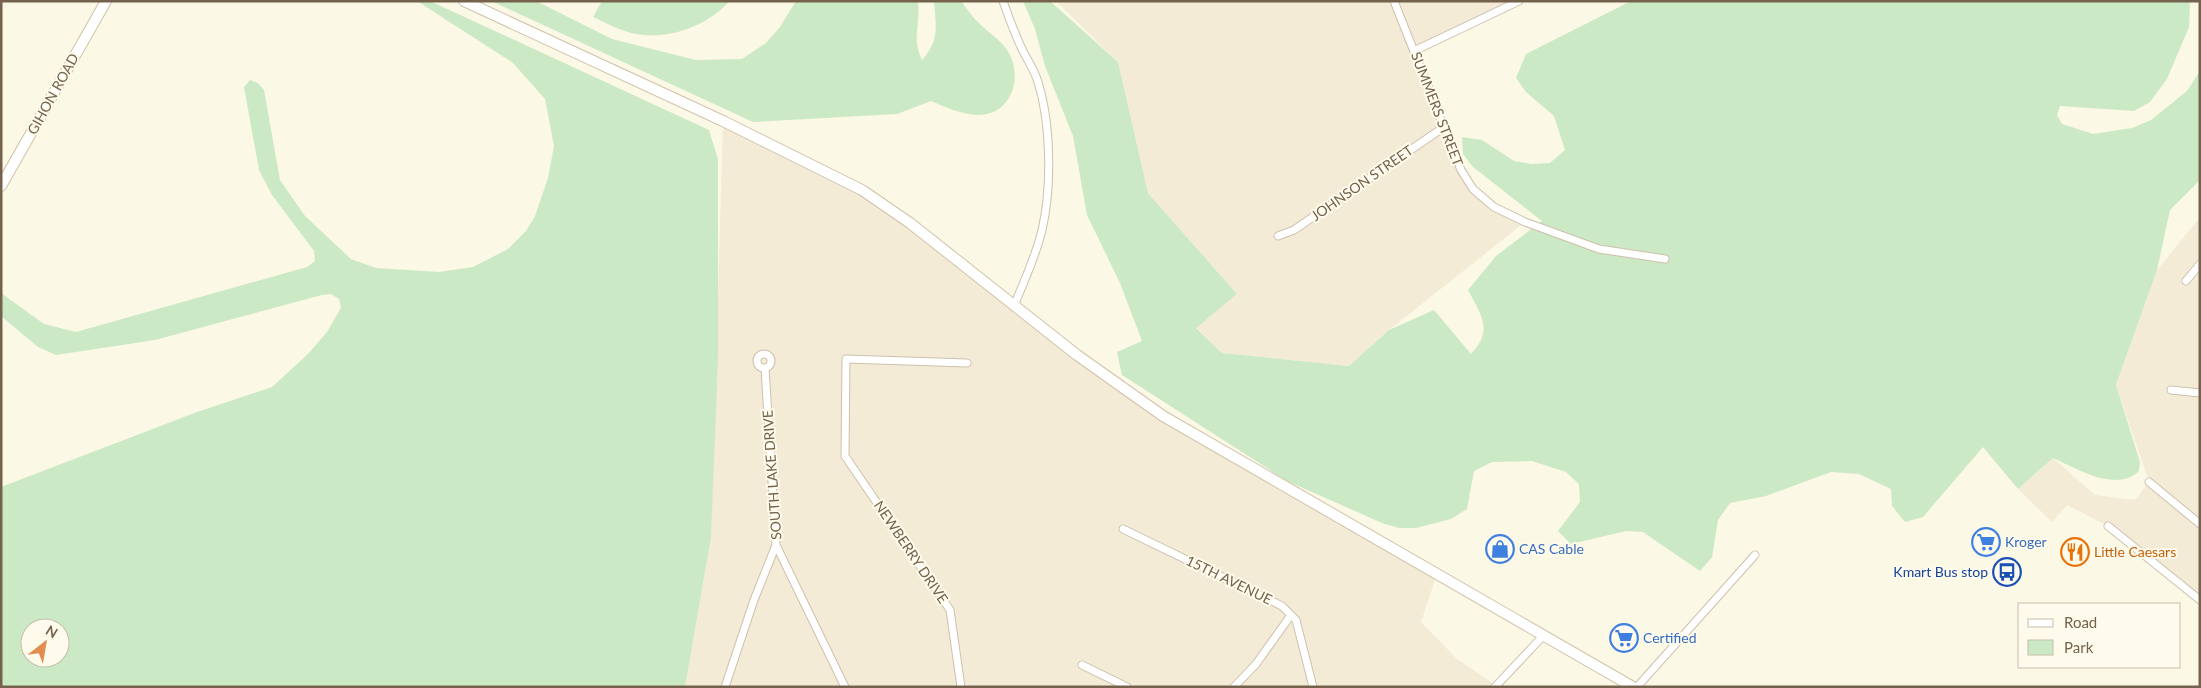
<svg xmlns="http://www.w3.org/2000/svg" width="2201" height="688" viewBox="0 0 2201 688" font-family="Lato,sans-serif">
  <rect width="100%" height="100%" fill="#fbf8e6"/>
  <path fill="#f3ebd5" d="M 1056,1 L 1519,1 L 1415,51 L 1444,127 L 1473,189 L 1494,207 L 1525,222 L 1389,330 L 1349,366 L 1222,353 L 1196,327 L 1237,294 L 1148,193 L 1118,62 Z
    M 723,121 L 803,160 L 910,223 L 1163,416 L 1437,574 L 1421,622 L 1456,658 L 1498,687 L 685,687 L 711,538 Z
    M 2200,217 L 2200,600 L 2108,526 L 2067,505 L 2052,522 L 2018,489 L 2053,458 L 2095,495 L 2135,500 L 2149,482 L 2116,385 L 2157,270 Z"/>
  <path fill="#cce9c5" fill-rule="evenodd" d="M 417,1 L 430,1 L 709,130 L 718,159 L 718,357 L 711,538 L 685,687 L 1,687 L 1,487 L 197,412 L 272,387 L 308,354 L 327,332 L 341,308 L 339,299 L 331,294 L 322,295 L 155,340 L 56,355 L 38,347 L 1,316 L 1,293 L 44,324 L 76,332 L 307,267 L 315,261 L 314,251 L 272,195 L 259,170 L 244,87 L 250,80 L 258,83 L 264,90 L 280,180 L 305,216 L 351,259 L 376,268 L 439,272 L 473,267 L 508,249 L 526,231 L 535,216 L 548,178 L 554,146 L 545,99 L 513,63 ZM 30,628 L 60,628 L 60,658 L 30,658 Z
    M 491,1 L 536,1 L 612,39 L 696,60 L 742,59 L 766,43 L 780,27 L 796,1 L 918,1 C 921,24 911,38 922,60 C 940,40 936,27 934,1 L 961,1 C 967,9 973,18 981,25 C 991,35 1003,41 1010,55 C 1021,77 1013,108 987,114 C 968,118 948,108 931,101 L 897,114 L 753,122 Z
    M 602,1 L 730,1 C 707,26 669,40 636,34 C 621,31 606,23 593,17 Z
    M 1023,1 L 1050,1 L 1118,62 L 1148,193 L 1237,294 L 1196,328 L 1222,353 L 1349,366 L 1389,330 L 1434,310 L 1471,354 C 1494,330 1481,315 1468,290 L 1496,256 L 1542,221 L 1473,167 L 1463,154 L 1462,137 L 1482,140 L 1514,161 L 1531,164 L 1550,163 L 1565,150 L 1554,116 L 1526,92 L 1516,78 L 1526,54 L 1631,1 L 2190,1 L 2189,27 L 2167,79 L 2150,102 L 2134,111 L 2060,106 L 2057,115 L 2062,124 L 2093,134 L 2132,128 L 2151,120 L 2187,91 L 2200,71 L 2200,180 L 2170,210 L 2157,270 L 2116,385 L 2140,462 L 2139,471 C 2116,493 2078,469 2053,458 L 2018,489 L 1983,447 L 1923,517 L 1905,522 L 1892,506 L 1891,489 L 1859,474 L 1831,472 L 1766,496 L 1730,503 L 1718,520 L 1712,557 L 1700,571 L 1643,532 L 1626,531 L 1571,544 L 1558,531 L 1580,502 L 1579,484 L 1566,472 L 1532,461 L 1492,462 L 1474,471 L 1467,509 L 1451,519 L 1416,528 L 1399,528 L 1382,523 L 1287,481 L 1122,375 L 1117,352 L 1142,341 L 1120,283 L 1087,215 L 1073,136 L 1045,66 L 1035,29 Z"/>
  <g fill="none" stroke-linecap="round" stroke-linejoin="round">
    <defs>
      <path id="street" d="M 1003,1 C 1009,18 1015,35 1023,51 C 1028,61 1035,71 1038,82 C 1051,124 1052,187 1042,230 C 1036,256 1024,281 1014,306
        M 1394,1 L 1461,170 L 1473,189 L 1494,207 L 1525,222 L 1599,249 L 1665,259
        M 1414,51 L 1519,1
        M 1278,236 L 1294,230 L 1444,127
        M 2186,281 L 2200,264
        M757 361a7 7 0 1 1 14 0a7 7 0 1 1-14 0Z
        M 765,368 L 776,545 L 845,687
        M 2171,390 L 2200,393
        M 2149,482 L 2200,524
        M 2108,526 L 2200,600
        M 1123,529 L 1282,606 L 1296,620 L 1313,687
        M 1082,665 L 1127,687
        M 725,687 L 754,600 L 776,545
        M 961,687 L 950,610 L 845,456 L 846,359 L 967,363
        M 1234,687 L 1256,664 L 1291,615
        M 1495,687 L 1543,636
        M 1637,687 L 1755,555"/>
      <path id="secondary" d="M 464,1 L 723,121 L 862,190 L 910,223 L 1077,355 L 1163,416 L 1633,687
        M 1,186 L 106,1"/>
    </defs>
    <use href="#street" stroke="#cdc1ad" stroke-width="9"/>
    <use href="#secondary" stroke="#d0c3aa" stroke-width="12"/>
    <use href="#street" stroke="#fff" stroke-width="7"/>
    <use href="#secondary" stroke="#fff" stroke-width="10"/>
  </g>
  <defs>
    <symbol id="supermarket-ring" viewBox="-11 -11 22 22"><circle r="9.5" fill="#fefbec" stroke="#3f7fe0" stroke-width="1.5"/><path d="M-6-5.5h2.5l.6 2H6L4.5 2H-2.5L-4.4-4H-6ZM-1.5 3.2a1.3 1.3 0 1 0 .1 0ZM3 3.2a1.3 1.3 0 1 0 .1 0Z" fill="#3f7fe0"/></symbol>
    <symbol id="shop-ring" viewBox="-11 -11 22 22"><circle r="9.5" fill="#fefbec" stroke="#3f7fe0" stroke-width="1.5"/><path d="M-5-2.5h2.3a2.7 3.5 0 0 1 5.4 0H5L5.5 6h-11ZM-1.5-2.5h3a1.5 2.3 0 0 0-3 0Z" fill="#3f7fe0"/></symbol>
    <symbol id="restaurant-ring" viewBox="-11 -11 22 22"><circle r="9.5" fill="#fefbec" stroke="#e8710a" stroke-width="1.5"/><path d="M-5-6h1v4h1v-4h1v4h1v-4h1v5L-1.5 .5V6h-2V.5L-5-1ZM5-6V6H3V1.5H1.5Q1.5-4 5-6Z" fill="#e8710a"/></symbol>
    <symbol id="bus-ring" viewBox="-11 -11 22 22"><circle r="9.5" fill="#fefbec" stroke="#1a4fb4" stroke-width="1.5"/><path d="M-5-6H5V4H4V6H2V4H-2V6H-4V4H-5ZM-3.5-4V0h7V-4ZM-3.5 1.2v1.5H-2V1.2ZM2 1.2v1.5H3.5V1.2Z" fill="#1a4fb4"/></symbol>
  </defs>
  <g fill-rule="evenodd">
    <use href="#supermarket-ring" x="1970" y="526" width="32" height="32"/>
    <use href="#shop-ring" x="1484" y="533" width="32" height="32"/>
    <use href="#restaurant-ring" x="2059" y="536" width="32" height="32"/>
    <use href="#bus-ring" x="1991" y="556" width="32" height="32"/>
    <use href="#supermarket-ring" x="1608" y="622" width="32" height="32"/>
  </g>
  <g text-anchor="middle" stroke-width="4" stroke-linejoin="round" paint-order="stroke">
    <g font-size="14" fill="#74624c" stroke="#fefbec">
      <text transform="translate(53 94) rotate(-61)" y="5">GIHON ROAD</text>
      <text transform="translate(1437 109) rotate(69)" y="5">SUMMERS STREET</text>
      <text transform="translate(1362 183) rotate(-35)" y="5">JOHNSON STREET</text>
      <text transform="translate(772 475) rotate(-94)" y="5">SOUTH LAKE DRIVE</text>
      <text transform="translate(911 552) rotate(56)" y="5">NEWBERRY DRIVE</text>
      <text transform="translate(1229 580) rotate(26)" y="5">15TH AVENUE</text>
    </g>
    <g font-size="14" fill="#366cbe" stroke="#fefbec" text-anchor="start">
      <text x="2005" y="547">Kroger</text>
      <text x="1519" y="554">CAS Cable</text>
      <text x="1643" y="643">Certified</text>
    </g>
    <g font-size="14" fill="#c56008" stroke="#fefbec" text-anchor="start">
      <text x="2094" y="557">Little Caesars</text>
    </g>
    <g font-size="14" fill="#164399" stroke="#fefbec" text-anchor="end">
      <text x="1988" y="577">Kmart Bus stop</text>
    </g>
  </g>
  <rect width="2201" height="688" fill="none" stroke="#74624c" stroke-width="5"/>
  <rect x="2018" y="603" width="162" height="65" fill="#fefbec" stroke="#c7beac"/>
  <rect x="2028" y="619" width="25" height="8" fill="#ffffff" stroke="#c7beac"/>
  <text x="2064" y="628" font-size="15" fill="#74624c">Road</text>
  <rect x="2028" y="640" width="25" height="15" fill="#cce9c5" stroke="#c7beac"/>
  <text x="2064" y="653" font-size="15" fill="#74624c">Park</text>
  <g transform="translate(45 643) rotate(31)"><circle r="24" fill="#fefbec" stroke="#c7beac"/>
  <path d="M0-4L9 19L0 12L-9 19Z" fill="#e18d50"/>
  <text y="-8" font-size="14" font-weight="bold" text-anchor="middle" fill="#74624c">N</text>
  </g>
</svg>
